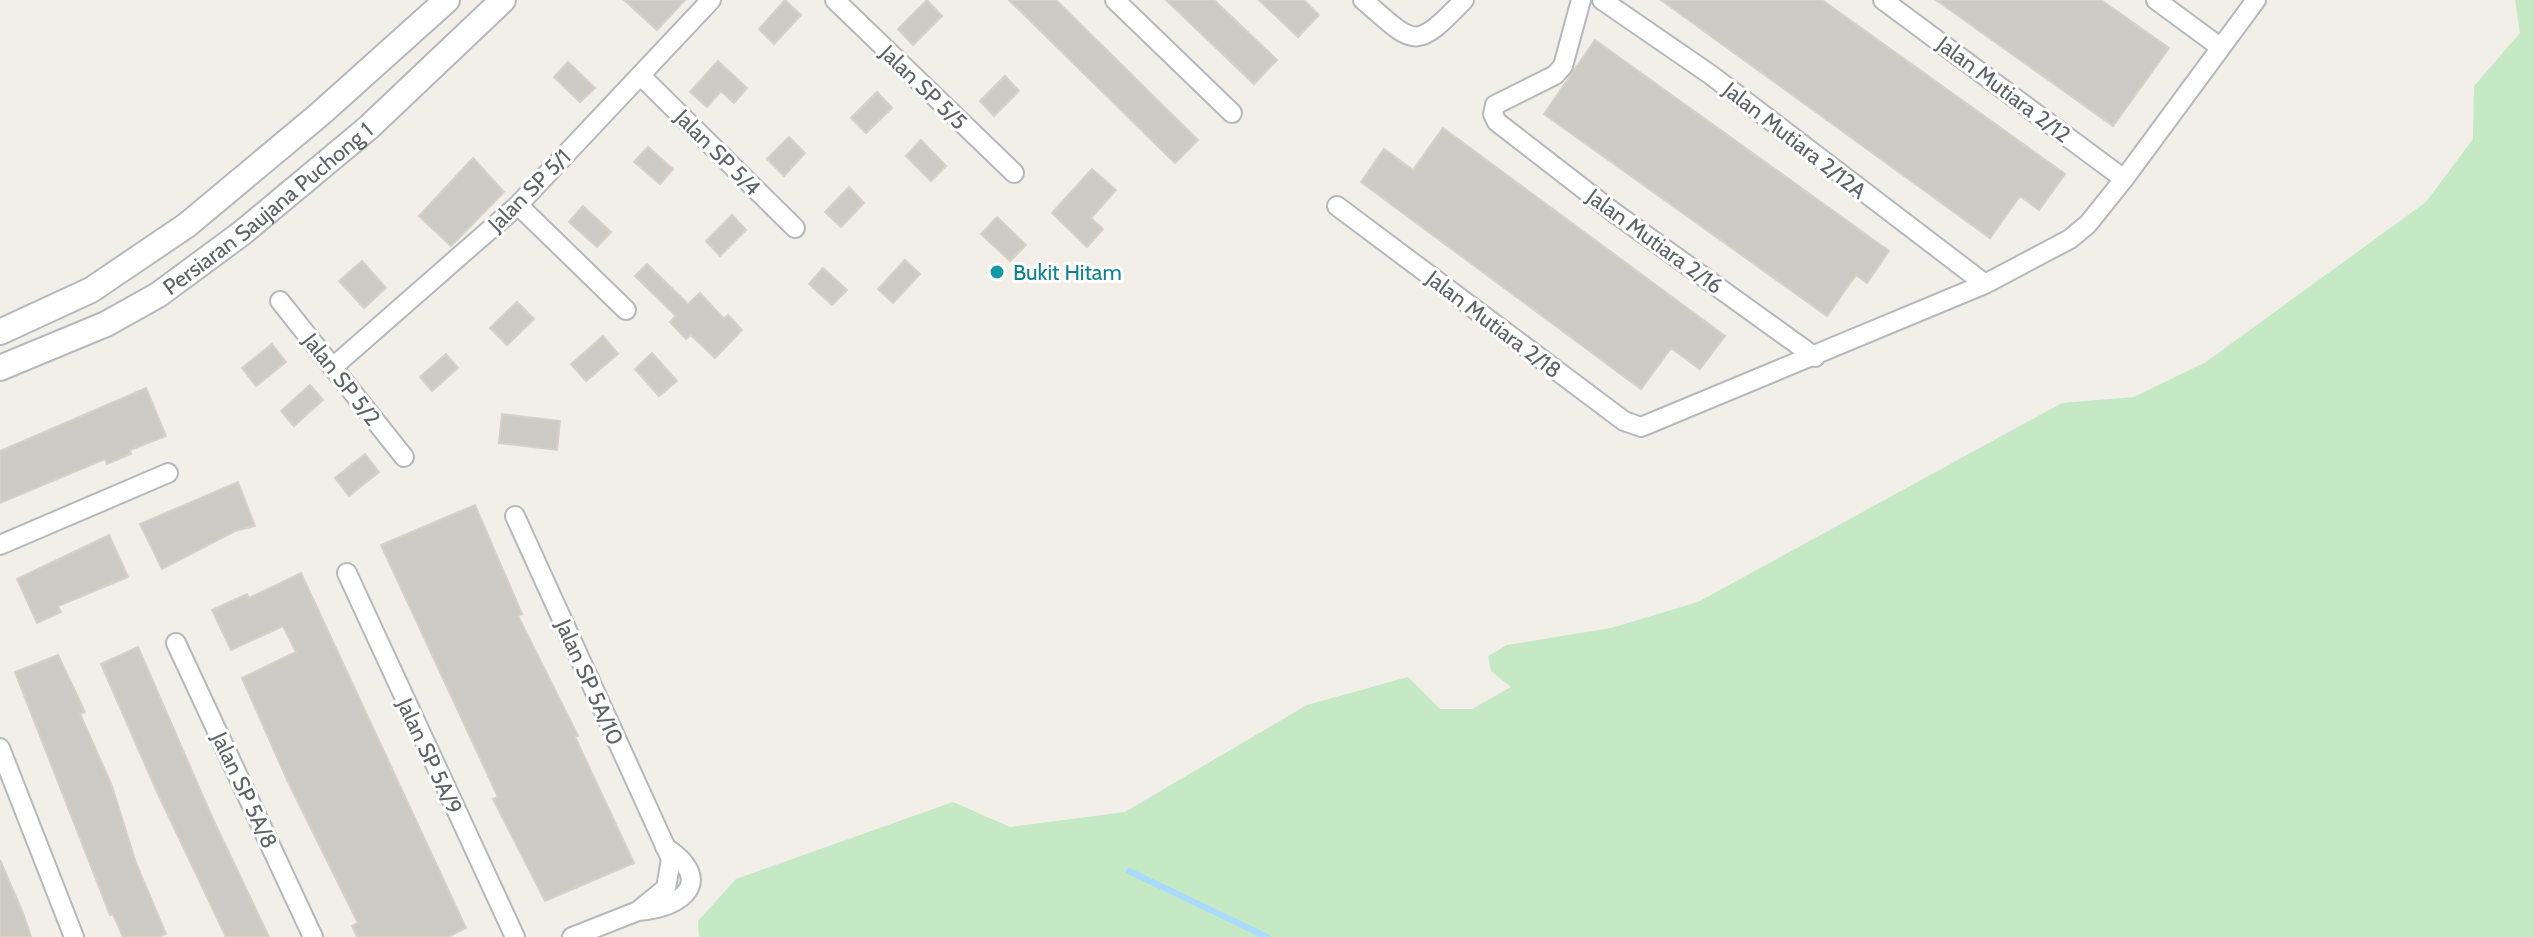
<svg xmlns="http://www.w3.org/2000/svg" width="2534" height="937" viewBox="0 0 2534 937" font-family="Cabin,sans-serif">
  <rect width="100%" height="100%" fill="#f1efe8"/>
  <path fill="#c5e8c5" d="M 2515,0 L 2534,0 L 2534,937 L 699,937 L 698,921 L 736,879 L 953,802 L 1010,827 L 1125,812 L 1307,705 L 1408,677 L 1440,709 L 1472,709 L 1511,687 L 1491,671 L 1488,656 L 1507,645 L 1611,628 L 1698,602 L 2062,403 L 2134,397 L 2206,362 L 2426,202 L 2473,139 L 2474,86 L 2520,33 Z"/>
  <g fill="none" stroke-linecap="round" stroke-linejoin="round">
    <path stroke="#aadaff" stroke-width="6" d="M 1129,871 L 1267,937"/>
  </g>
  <path fill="#cccac5" stroke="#d6d1c6" stroke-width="2" d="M 624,0 L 685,0 L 657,30 Z
    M 785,0 L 801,15 L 774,44 L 759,29 Z
    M 927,0 L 942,16 L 913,45 L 898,29 Z
    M 1009,0 L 1056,0 L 1198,140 L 1175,163 Z
    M 1166,0 L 1214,0 L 1277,60 L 1254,84 Z
    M 1259,0 L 1304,0 L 1319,15 L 1298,37 Z
    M 1661,0 L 1822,0 L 2065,174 L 2039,210 L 2020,196 L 1990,238 Z
    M 1936,0 L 2101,0 L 2169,48 L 2113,126 Z
    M 1595,40 L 1889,251 L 1867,283 L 1856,275 L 1827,316 L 1544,114 Z
    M 718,61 L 747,88 L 734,103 L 721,91 L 707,107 L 690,92 Z
    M 568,62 L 595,88 L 580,102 L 554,77 Z
    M 1005,76 L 1019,91 L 994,116 L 980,101 Z
    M 877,92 L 892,108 L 866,133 L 851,118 Z
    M 1443,128 L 1725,336 L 1700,369 L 1671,348 L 1641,389 L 1361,182 L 1384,149 L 1413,170 Z
    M 789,137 L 805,153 L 784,176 L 767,159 Z
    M 921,140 L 946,166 L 931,181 L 906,156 Z
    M 648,147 L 673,169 L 660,184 L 634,162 Z
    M 473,158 L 504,192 L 451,246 L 419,216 Z
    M 1092,169 L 1116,190 L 1091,218 L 1103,229 L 1087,247 L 1052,213 Z
    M 849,187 L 864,203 L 841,227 L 825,212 Z
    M 583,206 L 611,232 L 597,247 L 569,222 Z
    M 732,215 L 746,230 L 720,256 L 706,241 Z
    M 997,217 L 1026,245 L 1010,261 L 981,234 Z
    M 905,260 L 920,274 L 893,303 L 878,289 Z
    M 362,261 L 386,288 L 364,308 L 339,281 Z
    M 647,264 L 688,304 L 700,293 L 724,319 L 728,315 L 742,330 L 715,358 L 691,335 L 686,339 L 670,322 L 676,316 L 635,276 Z
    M 823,268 L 847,290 L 832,305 L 809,284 Z
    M 517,302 L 534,319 L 507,345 L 490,328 Z
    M 603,336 L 618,354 L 586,381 L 571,364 Z
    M 272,344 L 286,362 L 256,386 L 242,368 Z
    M 652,353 L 677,381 L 659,396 L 635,369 Z
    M 446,354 L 458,368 L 432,391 L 420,377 Z
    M 310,385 L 323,400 L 294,426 L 281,411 Z
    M 146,388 L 166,436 L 130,450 L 131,454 L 107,464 L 105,459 L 0,503 L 0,451 Z
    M 502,414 L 560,421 L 557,450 L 499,443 Z
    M 365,454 L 379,472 L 349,496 L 335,478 Z
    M 238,482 L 255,526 L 235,531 L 162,569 L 140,524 Z
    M 475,505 L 522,614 L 518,616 L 578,736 L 575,737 L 634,863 L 545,901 L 493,799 L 498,797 L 381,545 Z
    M 109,535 L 128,577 L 58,606 L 61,612 L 37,623 L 17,579 Z
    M 301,573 L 466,928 L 448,937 L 357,937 L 352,926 L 358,923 L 288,782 L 242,678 L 296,652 L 283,626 L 231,650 L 212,610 L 247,594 L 249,598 Z
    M 138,647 L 212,817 L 269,937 L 226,937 L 157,792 L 101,664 Z
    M 58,655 L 85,712 L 80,714 L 112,786 L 136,863 L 166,934 L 158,937 L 123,937 L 113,914 L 110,915 L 15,672 Z
    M 0,860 L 23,913 L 31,937 L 0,937 Z"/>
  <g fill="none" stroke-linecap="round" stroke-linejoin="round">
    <defs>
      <path id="minor" d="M 835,0 L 1014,173
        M 1115,0 L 1232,113
        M 1363,0 C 1415,45 1414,52 1464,0
        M 1581,0 L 1563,66 L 1555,75 L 1495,105 L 1493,114 L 1497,122 L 1612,211 L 1815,357
        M 1602,0 L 1711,75 L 1985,284
        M 1883,0 L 2124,179
        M 2156,0 L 2220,47
        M 641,76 L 795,228
        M 518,205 L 626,310
        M 1337,206 L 1624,421 L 1641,427 L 1985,284 L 2070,239 L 2088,224 L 2124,179 L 2256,0
        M 280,301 L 404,457
        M 333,367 L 518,205 L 711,0
        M 515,516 L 671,859 L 666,888 L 638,911 C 685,908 715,879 665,847
        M 0,545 L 168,473
        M 347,573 L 515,937
        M 176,643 L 313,937
        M 0,748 L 74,937
        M 572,937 L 638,911"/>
      <g id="tertiary">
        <path d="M 0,332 L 91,290 L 187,225 L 320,114 L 447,0"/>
        <path id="s1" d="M 0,368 L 106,324 L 158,295 L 242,233 L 368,128 L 503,0"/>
      </g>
    </defs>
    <use href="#minor" stroke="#b5b8bc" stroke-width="22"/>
    <use href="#tertiary" stroke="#b5b8bc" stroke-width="28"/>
    <use href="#minor" stroke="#fff" stroke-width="18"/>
    <use href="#tertiary" stroke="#fff" stroke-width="24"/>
  </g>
  <circle fill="#0f9aa8" stroke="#fff" stroke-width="3" cx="997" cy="272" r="8"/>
  <g text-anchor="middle" stroke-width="6" stroke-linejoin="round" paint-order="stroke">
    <g font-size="22" fill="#5f6368" stroke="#fff">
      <text transform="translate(924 87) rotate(44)" y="8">Jalan SP 5/5</text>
      <text transform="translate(2004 89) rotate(37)" y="8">Jalan Mutiara 2/12</text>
      <text transform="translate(1795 140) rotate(38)" y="8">Jalan Mutiara 2/12A</text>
      <text transform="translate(718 152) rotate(45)" y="8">Jalan SP 5/4</text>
      <text transform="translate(529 190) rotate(-45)" y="8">Jalan SP 5/1</text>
      <text dy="8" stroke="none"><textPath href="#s1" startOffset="314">Persiaran Saujana Puchong 1</textPath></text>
      <text transform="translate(1655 241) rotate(36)" y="8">Jalan Mutiara 2/16</text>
      <text transform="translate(1494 324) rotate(37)" y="8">Jalan Mutiara 2/18</text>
      <text transform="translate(342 379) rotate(52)" y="8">Jalan SP 5/2</text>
      <text transform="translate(590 682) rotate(66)" y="8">Jalan SP 5A/10</text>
      <text transform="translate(430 756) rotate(65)" y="8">Jalan SP 5A/9</text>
      <text transform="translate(245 790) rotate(65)" y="8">Jalan SP 5A/8</text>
    </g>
    <g font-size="22" fill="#0d838f" stroke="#fff" text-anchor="start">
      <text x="1013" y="280">Bukit Hitam</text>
    </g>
  </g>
</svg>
